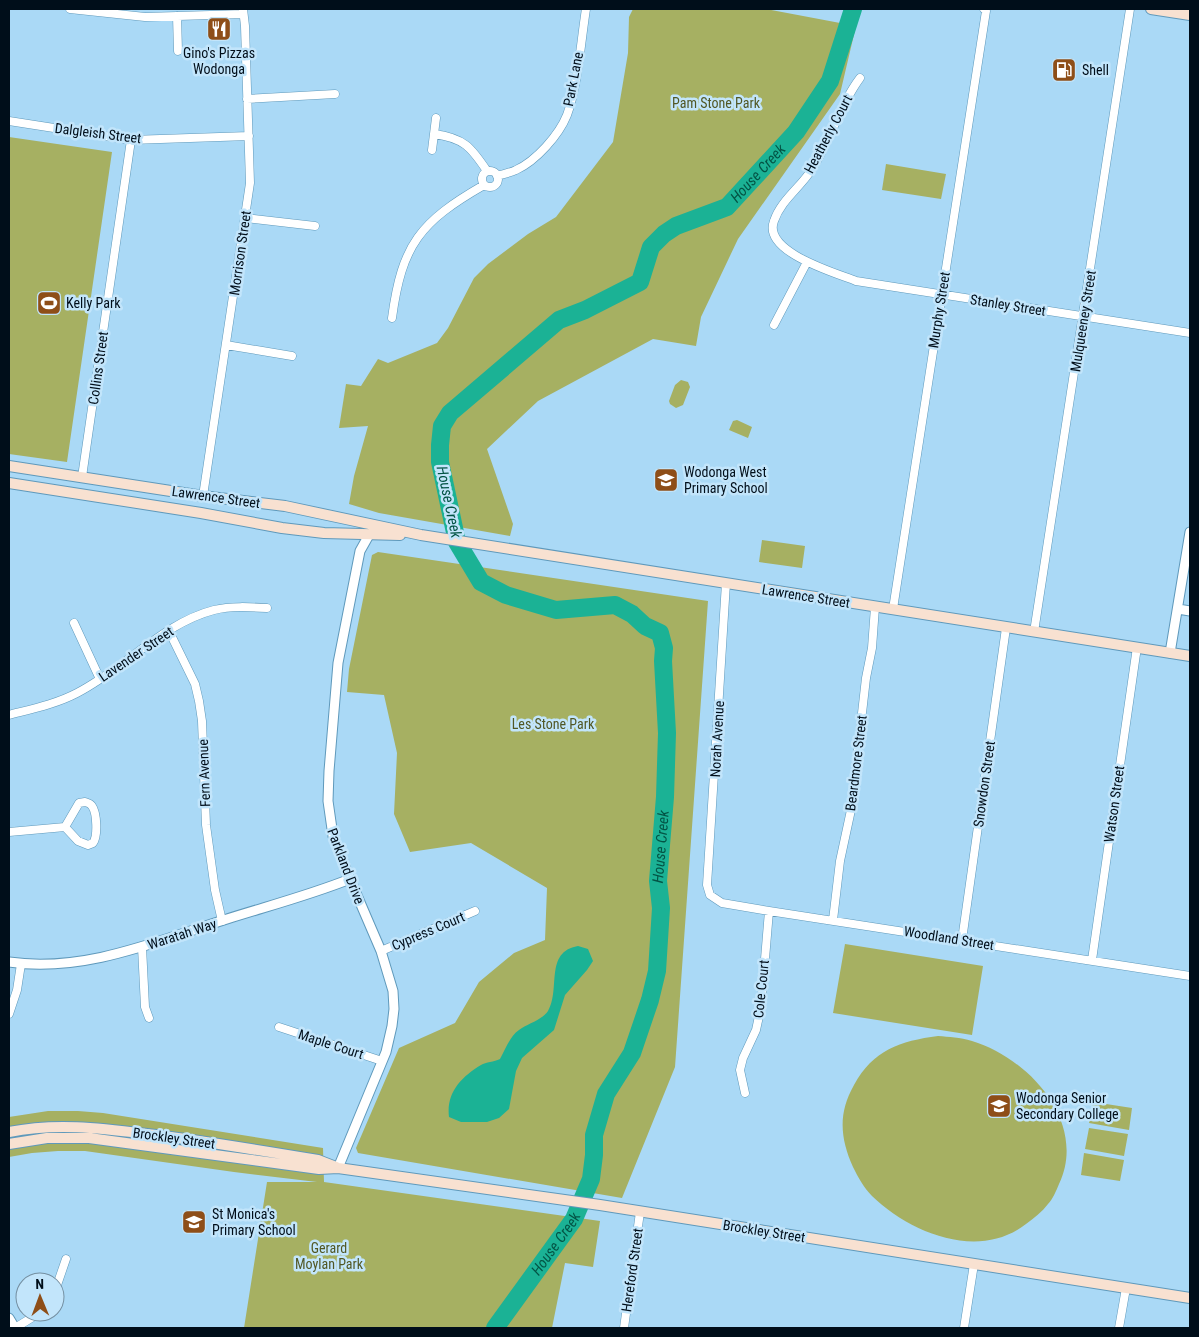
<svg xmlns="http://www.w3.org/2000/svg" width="1199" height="1337" viewBox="0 0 1199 1337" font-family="'Roboto Condensed',sans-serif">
  <rect width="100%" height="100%" fill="#aad9f6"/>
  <path fill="#a6b062" d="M 633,9 L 766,9 L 856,26 L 840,94 L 738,239 L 701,317 L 696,346 L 653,339 L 538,401 L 487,449 L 513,524 L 510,536 L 379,513 L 349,504 L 354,476 L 368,426 L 339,428 L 346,384 L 361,386 L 378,359 L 388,363 L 437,343 L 448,328 L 474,278 L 488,264 L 528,234 L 556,217 L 613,142 L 628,53 L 629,17 Z
    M 9,137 L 112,152 L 67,462 L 9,454 Z
    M 886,164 L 946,174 L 941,199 L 882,190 Z
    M 681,380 L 688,382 L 690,387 L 683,405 L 676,408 L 670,404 L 669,401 L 675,385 Z
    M 737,420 L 752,427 L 748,438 L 729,430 L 733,421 Z
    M 762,540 L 805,546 L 802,568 L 759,562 Z
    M 378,552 L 708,601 L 675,1067 L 622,1198 L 358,1153 L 356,1148 L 399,1048 L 455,1023 L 479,982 L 514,953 L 545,940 L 547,888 L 471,843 L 410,852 L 394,814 L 397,753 L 384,695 L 347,692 L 349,669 L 372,555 Z
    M 845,944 L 983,966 L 972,1035 L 833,1013 Z
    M 938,1036 C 949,1037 960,1037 972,1041 C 1029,1058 1088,1123 1059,1184 C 1056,1191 1053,1199 1048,1204 C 1042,1212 1034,1218 1026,1224 C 979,1261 910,1233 872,1196 C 864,1188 858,1177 853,1167 C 840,1138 838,1113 854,1085 C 873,1050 900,1041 938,1036 Z
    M 1093,1102 L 1132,1108 L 1129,1130 L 1089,1123 Z
    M 48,1111 L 78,1111 L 103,1113 L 323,1148 L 324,1182 L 600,1221 L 593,1267 L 565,1263 L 552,1328 L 244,1328 L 267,1182 L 317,1182 L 234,1172 L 85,1151 L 58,1151 L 32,1153 L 9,1157 L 9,1117 Z
    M 1089,1128 L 1128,1134 L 1124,1156 L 1085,1149 Z
    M 1084,1153 L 1124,1160 L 1120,1181 L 1081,1175 Z"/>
  <path fill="#1bb295" d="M 578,946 L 588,949 L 593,961 L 587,970 L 565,995 L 554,1030 L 522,1058 L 516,1071 L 509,1109 L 499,1118 L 487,1122 L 461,1122 L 449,1117 C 446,1093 461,1077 481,1065 C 486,1062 494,1062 500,1059 C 505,1050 510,1036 519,1030 C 527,1024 542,1020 548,1011 C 561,989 544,952 578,946 Z"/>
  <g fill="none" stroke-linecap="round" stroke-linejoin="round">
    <path stroke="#1bb295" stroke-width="18" id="s1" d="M 495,1328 L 574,1219 L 591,1179 L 594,1155 L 594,1135 L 606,1094 L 632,1053 L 650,1000 L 657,971 L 661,908 L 658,881 L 665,797 L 667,733 L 663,661 L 664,648 L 660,633 L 645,626 L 632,614 L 615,605 L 556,610 L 506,595 L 481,582 L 457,542 L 440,462 L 440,445 L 442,426 L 450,413 L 559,320 L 585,310 L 640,282 L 651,247 L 664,234 L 676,226 L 727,207 L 796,132 L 830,81 L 853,9"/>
    <defs>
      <path id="minor" d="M 70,9 L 145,17 L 243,14
        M 177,16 L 178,51
        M 860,78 C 839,106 831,140 812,169 C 801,187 781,200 774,221 C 762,252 836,273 856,281 L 1190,333
        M 247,99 L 335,94
        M 9,121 L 131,140 L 249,136
        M 434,134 C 464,138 471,147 487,171
        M 432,150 L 436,118
        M482 179a8 8 0 1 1 16 0a8 8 0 1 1-16 0Z
        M 497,176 C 503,174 510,173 516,170 C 536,161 559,135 567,115 C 578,86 581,40 586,9
        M 246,218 L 315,226
        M 392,318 C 402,244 420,222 484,185
        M 774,325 L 807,262
        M 226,345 L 292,356
        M 82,477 L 131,140
        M 203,496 L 250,183 L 245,26 L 243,9
        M 726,583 L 707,885 L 710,895 L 722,903 L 769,911 L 1190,976
        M 893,609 L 986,11 L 984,9
        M 74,623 L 100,679
        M 169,631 L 195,684 L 199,701 L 202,721 L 206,825 L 215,890 L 222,921
        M 1034,632 L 1130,9
        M 9,715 C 32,709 56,704 77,693 C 124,669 163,623 214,610 C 231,606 249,607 267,608
        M 85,802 C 88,803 90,803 92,806 C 97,813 98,836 93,843 L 88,845 L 78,841 L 65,827 L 79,803 Z
        M 9,832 L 65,827
        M 833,920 L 840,861 L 851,810 L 866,678 L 872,648 L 875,607
        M 962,940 L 1006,628
        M 142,947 L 145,1007 L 149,1018
        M 381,951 L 475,911
        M 1092,960 L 1137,647
        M 9,1014 L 17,990 L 21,964
        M 279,1027 L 382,1061
        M 745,1093 L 740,1070 L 743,1058 L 756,1030 L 761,1007 L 769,911
        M 55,1291 L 66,1259
        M 15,1328 L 41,1312
        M 624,1328 L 640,1212
        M 964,1328 L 974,1264
        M 1119,1328 L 1126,1288"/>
      <path id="tertiary" d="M 1178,609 L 1190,611
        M 1170,653 L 1190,532
        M 9,962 C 84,973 157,941 227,919 C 268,906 310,895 350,879
        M 338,1168 L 386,1052 L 392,1026 L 394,1009 L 393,991 L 381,951 L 350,879 L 333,836 L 328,801 L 329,771 L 338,663 L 360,551 L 369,535
        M 9,1318 L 15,1328"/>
      <path id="secondary" d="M 1151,9 L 1190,15
        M 9,466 L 203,496 L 285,506 L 421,535 L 1190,656
        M 9,483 L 201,513 L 282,528 L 324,533 L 400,535
        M 9,1132 C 59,1122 106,1129 156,1135 C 210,1142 264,1151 318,1160 L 336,1167
        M 9,1144 L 47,1138 L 89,1138 L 319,1169 L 338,1168 L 600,1205 L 1190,1298"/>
    </defs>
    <use href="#minor" stroke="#5f99bb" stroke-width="9"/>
    <use href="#tertiary" stroke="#5f99bb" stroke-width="11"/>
    <use href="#secondary" stroke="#5f99bb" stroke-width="12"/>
    <use href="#minor" stroke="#fff" stroke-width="8"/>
    <use href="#tertiary" stroke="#fff" stroke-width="9"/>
    <use href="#secondary" stroke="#f8e1d1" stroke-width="10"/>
  </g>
  <defs>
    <symbol id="restaurant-square" viewBox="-11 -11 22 22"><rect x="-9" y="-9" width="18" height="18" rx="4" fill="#8e4e18" stroke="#c2e5fb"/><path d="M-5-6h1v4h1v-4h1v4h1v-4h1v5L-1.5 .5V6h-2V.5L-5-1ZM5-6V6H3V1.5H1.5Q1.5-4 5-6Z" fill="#fff"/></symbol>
    <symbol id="fuel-square" viewBox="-11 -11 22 22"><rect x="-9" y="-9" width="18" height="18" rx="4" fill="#8e4e18" stroke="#c2e5fb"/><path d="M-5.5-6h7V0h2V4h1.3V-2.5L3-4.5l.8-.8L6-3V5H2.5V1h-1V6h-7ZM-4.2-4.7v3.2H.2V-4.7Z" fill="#fff"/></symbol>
    <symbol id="stadium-square" viewBox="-11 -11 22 22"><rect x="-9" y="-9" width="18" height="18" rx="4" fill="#8e4e18" stroke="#c2e5fb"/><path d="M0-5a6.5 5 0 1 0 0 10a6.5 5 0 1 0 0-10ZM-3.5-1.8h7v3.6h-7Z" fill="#fff"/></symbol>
    <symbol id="school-square" viewBox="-11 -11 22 22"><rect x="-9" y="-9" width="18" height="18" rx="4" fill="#8e4e18" stroke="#c2e5fb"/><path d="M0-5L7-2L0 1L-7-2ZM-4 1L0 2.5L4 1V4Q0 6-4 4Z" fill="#fff"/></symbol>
  </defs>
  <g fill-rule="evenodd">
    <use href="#restaurant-square" x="205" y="15" width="28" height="28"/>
    <use href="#fuel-square" x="1050" y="56" width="28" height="28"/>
    <use href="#stadium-square" x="35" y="289" width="28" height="28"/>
    <use href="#school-square" x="652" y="466" width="28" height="28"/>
    <use href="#school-square" x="985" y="1092" width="28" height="28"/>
    <use href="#school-square" x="180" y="1208" width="28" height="28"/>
  </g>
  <g text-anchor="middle" stroke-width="5" stroke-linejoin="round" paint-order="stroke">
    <g font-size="14" fill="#000e1a" stroke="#c2e5fb" text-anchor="start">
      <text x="219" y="58" text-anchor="middle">Gino's Pizzas<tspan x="219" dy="16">Wodonga</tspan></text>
      <text x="1082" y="75">Shell</text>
      <text x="66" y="308">Kelly Park</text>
      <text x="684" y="477">Wodonga West<tspan x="684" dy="16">Primary School</tspan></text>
      <text x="1016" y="1103">Wodonga Senior<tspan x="1016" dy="16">Secondary College</tspan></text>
      <text x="212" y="1219">St Monica's<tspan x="212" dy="16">Primary School</tspan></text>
    </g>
    <g font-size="14" fill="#000e1a" stroke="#c2e5fb">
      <text transform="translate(573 79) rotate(-79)" y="5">Park Lane</text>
      <text transform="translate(98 133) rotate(7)" y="5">Dalgleish Street</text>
      <text transform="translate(828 134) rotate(-62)" y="5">Heatherly Court</text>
      <text transform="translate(240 253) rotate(-82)" y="5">Morrison Street</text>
      <text transform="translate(1008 305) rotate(9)" y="5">Stanley Street</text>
      <text transform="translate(939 310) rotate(-81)" y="5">Murphy Street</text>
      <text transform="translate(1083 321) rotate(-81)" y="5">Mulqueeney Street</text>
      <text transform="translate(98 368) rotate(-82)" y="5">Collins Street</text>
      <text transform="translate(216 497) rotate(8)" y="5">Lawrence Street</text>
      <text transform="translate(806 596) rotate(9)" y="5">Lawrence Street</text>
      <text transform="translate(136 654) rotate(-34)" y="5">Lavender Street</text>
      <text transform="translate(717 739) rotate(-87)" y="5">Norah Avenue</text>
      <text transform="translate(856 763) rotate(-83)" y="5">Beardmore Street</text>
      <text transform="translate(204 773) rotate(-92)" y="5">Fern Avenue</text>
      <text transform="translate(984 784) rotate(-82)" y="5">Snowdon Street</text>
      <text transform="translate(1114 804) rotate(-82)" y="5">Watson Street</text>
      <text transform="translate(346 866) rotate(69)" y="5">Parkland Drive</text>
      <text transform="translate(428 931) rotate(-23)" y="5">Cypress Court</text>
      <text transform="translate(182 934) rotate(-18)" y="5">Waratah Way</text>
      <text transform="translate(949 938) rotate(9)" y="5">Woodland Street</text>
      <text transform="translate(761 989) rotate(-84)" y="5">Cole Court</text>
      <text transform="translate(331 1044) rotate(18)" y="5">Maple Court</text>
      <text transform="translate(174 1138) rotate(8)" y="5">Brockley Street</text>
      <text transform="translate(764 1231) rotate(9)" y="5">Brockley Street</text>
      <text transform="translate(632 1270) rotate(-82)" y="5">Hereford Street</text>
    </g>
    <g font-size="14" fill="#515724" stroke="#c2e5fb">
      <text x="716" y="108">Pam Stone Park</text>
      <text x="553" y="729">Les Stone Park</text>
      <text x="329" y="1253">Gerard<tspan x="329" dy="16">Moylan Park</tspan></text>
    </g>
    <g font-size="15" font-style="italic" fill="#035445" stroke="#c2e5fb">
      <text dy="5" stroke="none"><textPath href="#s1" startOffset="1514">House Creek</textPath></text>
      <text transform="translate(449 502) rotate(78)" y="5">House Creek</text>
      <text dy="5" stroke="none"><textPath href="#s1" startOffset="524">House Creek</textPath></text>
      <text dy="5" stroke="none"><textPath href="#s1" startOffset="104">House Creek</textPath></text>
    </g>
  </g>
  <rect width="1199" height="1337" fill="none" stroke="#000e1a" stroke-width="20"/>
  <g transform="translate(40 1297) rotate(359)"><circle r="24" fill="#c2e5fb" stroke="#748fa1"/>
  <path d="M0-4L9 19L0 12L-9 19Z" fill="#8e4e18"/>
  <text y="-8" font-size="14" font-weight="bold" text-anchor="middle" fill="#000e1a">N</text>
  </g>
</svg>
